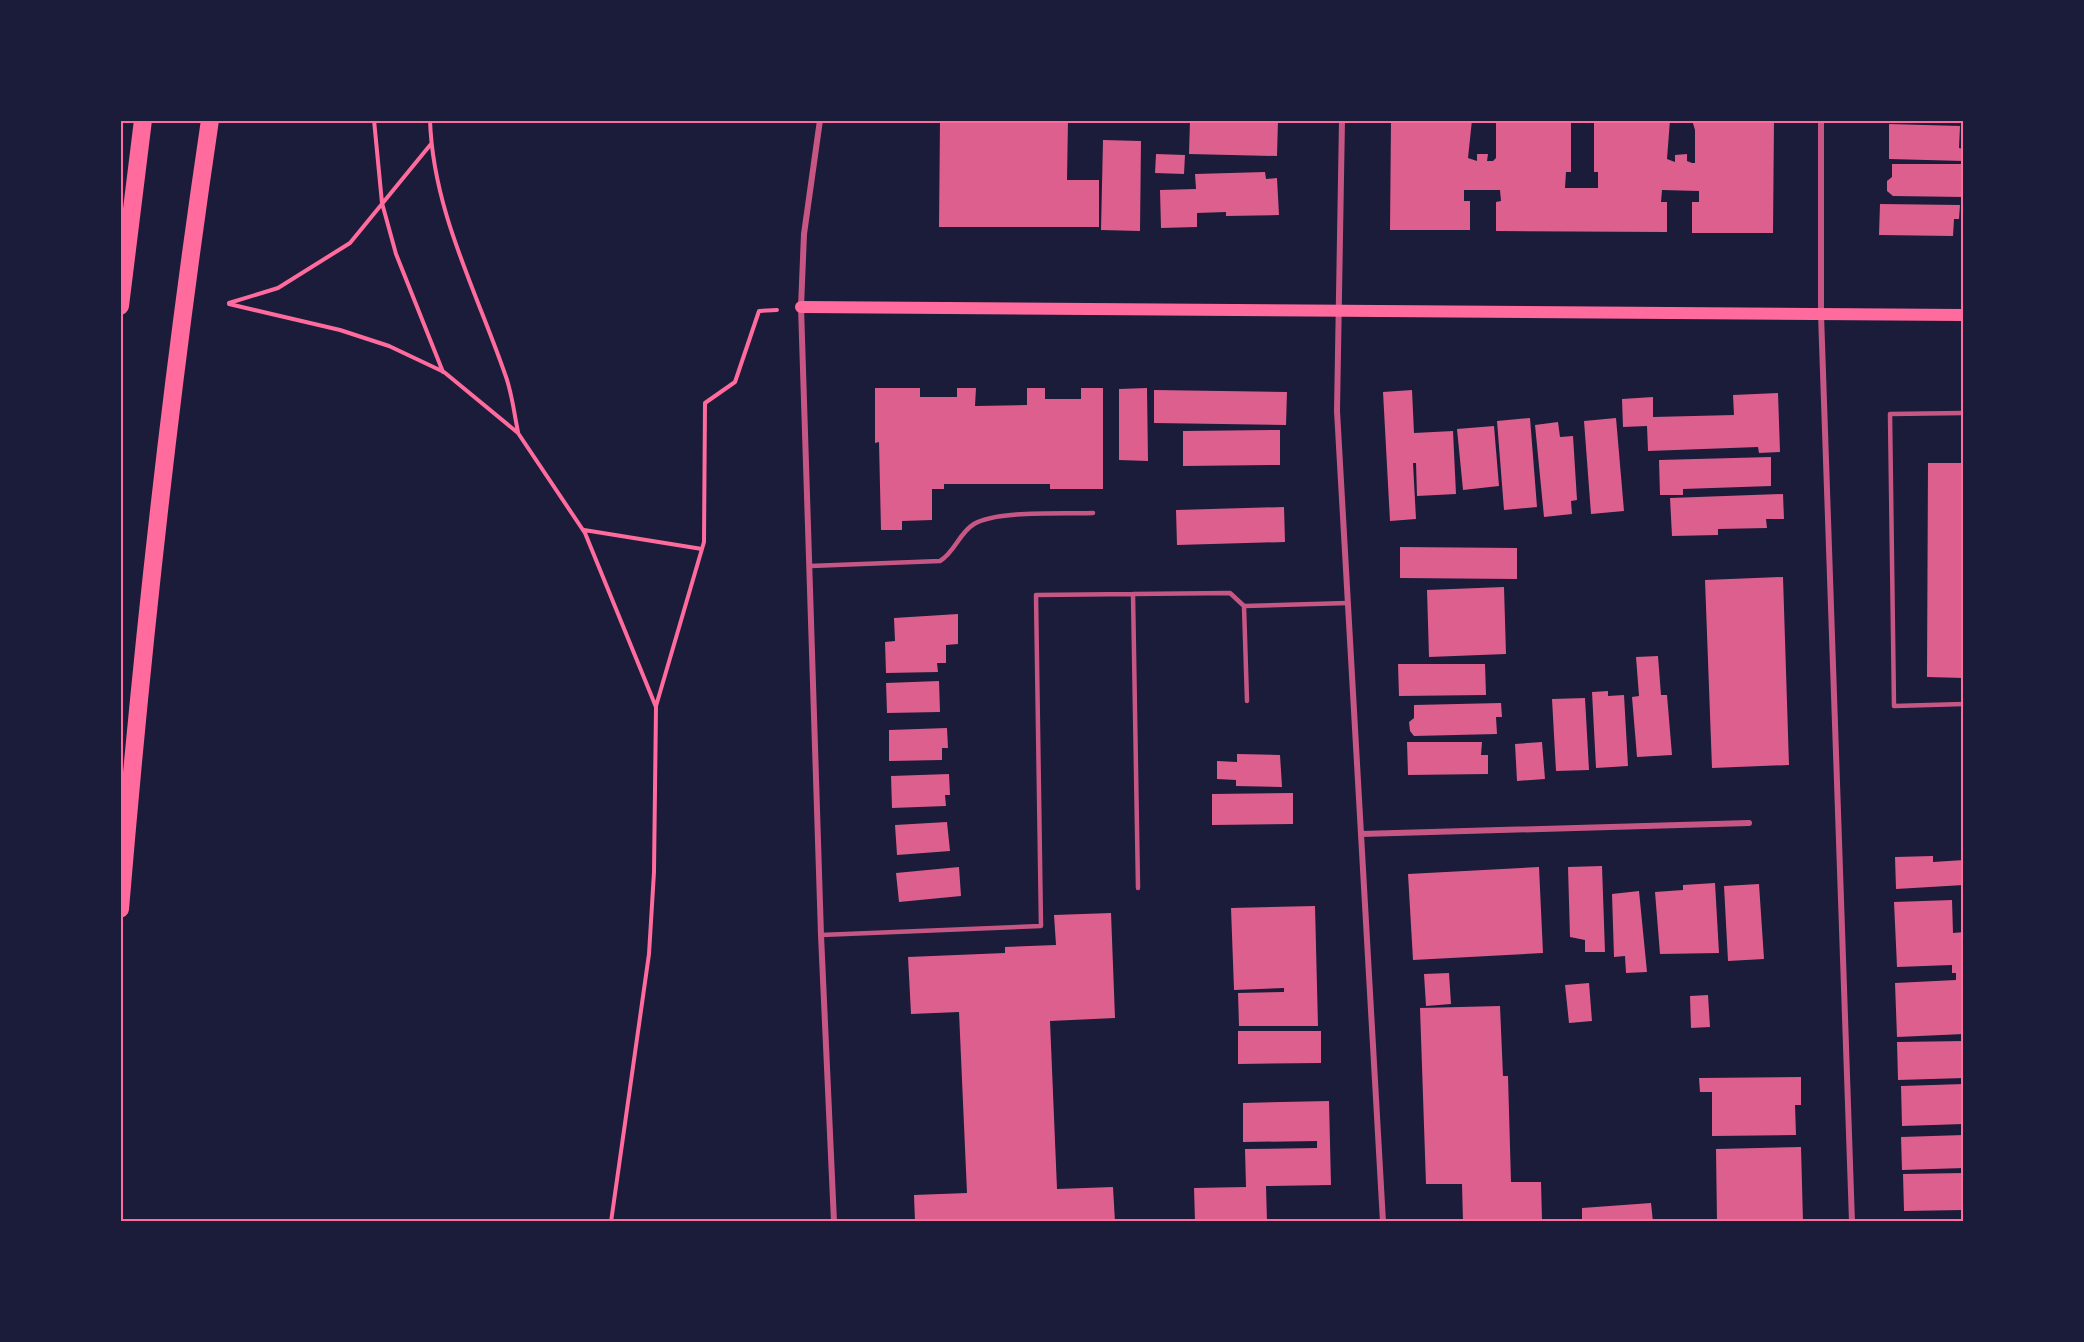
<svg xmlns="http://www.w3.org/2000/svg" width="2084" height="1342" viewBox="0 0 2084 1342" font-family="Spectral,serif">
  <rect width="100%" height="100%" fill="#1b1b3a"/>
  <path fill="#dd5f8e" d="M 940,120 L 1068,120 L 1067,180 L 1099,180 L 1099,227 L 939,227 Z
    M 1190,120 L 1278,120 L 1277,156 L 1189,154 Z
    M 1391,120 L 1472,120 L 1468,158 L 1477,161 L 1477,154 L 1488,154 L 1487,161 L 1493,161 L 1496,158 L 1496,120 L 1571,120 L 1571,172 L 1566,172 L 1565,188 L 1598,188 L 1598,172 L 1594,172 L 1594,120 L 1670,120 L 1667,159 L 1675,162 L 1675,155 L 1687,154 L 1687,161 L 1692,163 L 1695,163 L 1695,130 L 1692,120 L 1774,120 L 1773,233 L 1692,233 L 1692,202 L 1699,202 L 1699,191 L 1662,190 L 1661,202 L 1667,202 L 1667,232 L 1496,231 L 1496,202 L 1501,201 L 1500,190 L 1464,190 L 1464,201 L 1470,201 L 1470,230 L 1390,230 Z
    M 1889,124 L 1960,126 L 1959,148 L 1964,149 L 1964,161 L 1889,159 Z
    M 1103,140 L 1141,141 L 1140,231 L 1101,230 Z
    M 1156,154 L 1185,155 L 1184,174 L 1155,173 Z
    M 1892,164 L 1964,164 L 1964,197 L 1893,196 L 1887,191 L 1887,181 L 1892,177 Z
    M 1265,172 L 1266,179 L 1277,178 L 1279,215 L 1226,216 L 1226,212 L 1197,213 L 1197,227 L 1161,228 L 1160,190 L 1196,189 L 1195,174 Z
    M 1880,204 L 1960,205 L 1959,219 L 1954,219 L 1953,236 L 1879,235 Z
    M 875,388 L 920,388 L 920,397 L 957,397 L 957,388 L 976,388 L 975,406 L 1027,405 L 1027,388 L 1045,388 L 1045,399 L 1081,399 L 1081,388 L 1103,388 L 1103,489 L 1050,489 L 1050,484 L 944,484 L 944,489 L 932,489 L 932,520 L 902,521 L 902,530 L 881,530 L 879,442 L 875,443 Z
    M 1147,388 L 1148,461 L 1119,460 L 1119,389 Z
    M 1154,390 L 1287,392 L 1286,425 L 1154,423 Z
    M 1412,390 L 1414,433 L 1453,431 L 1456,494 L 1417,496 L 1416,463 L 1413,463 L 1416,519 L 1390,521 L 1383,392 Z
    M 1778,393 L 1780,452 L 1759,453 L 1758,447 L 1648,451 L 1647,426 L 1623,427 L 1622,399 L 1653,397 L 1653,417 L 1734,415 L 1733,395 Z
    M 1530,418 L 1537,507 L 1504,510 L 1497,421 Z
    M 1616,418 L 1624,511 L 1591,514 L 1584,421 Z
    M 1558,422 L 1560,437 L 1573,436 L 1577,500 L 1571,501 L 1572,514 L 1544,517 L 1535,425 Z
    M 1494,426 L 1499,486 L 1463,490 L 1457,429 Z
    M 1280,430 L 1280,465 L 1183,466 L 1183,431 Z
    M 1771,457 L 1771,486 L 1683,489 L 1683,495 L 1660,495 L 1659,460 Z
    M 1928,463 L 1964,463 L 1964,678 L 1927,677 Z
    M 1783,494 L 1784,519 L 1766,519 L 1767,528 L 1718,529 L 1718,535 L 1672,536 L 1670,498 Z
    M 1284,507 L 1285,542 L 1177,545 L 1176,510 Z
    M 1400,547 L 1517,548 L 1517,579 L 1400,578 Z
    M 1783,577 L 1789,765 L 1712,768 L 1705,580 Z
    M 1504,587 L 1506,654 L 1429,657 L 1427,590 Z
    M 958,614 L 958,644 L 946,645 L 946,663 L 937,663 L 938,672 L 886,673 L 885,642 L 895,641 L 894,618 Z
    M 1658,656 L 1661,695 L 1667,695 L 1672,755 L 1637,757 L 1632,697 L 1639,696 L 1636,657 Z
    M 1398,664 L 1485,664 L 1486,695 L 1399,696 Z
    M 939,681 L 940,712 L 887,713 L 886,683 Z
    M 1608,691 L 1608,696 L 1624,695 L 1628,766 L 1596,768 L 1592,692 Z
    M 1585,698 L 1589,770 L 1556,771 L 1552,699 Z
    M 1501,703 L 1502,717 L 1496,717 L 1497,734 L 1414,736 L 1410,731 L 1409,722 L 1414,718 L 1414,705 Z
    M 947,728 L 948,748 L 942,748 L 942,760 L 889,761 L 889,730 Z
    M 1407,742 L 1482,742 L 1481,755 L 1488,755 L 1488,774 L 1408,775 Z
    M 1542,742 L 1545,779 L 1517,781 L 1515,744 Z
    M 1237,754 L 1280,755 L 1282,787 L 1236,786 L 1236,780 L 1217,779 L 1217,761 L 1237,762 Z
    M 949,774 L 950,795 L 945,795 L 946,806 L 892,808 L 891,776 Z
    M 1293,793 L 1293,824 L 1212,825 L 1212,794 Z
    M 947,822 L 950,851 L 897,855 L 895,825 Z
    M 1933,856 L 1933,862 L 1964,860 L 1964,885 L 1896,889 L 1895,857 Z
    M 1602,866 L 1605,952 L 1585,952 L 1585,940 L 1570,937 L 1568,867 Z
    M 959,867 L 961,896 L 899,902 L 896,873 Z
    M 1539,867 L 1543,953 L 1413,960 L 1408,874 Z
    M 1715,883 L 1719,953 L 1660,954 L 1655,892 L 1683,890 L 1683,885 Z
    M 1759,884 L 1764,959 L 1728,961 L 1724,886 Z
    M 1639,891 L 1647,972 L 1626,973 L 1625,956 L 1614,957 L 1612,894 Z
    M 1952,900 L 1953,933 L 1964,932 L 1964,1034 L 1897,1037 L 1895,983 L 1956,980 L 1956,973 L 1952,973 L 1952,965 L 1897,967 L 1894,902 Z
    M 1315,906 L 1318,1026 L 1239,1026 L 1238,993 L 1284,992 L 1284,988 L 1234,990 L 1231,908 Z
    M 1111,913 L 1115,1018 L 1050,1021 L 1057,1189 L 1113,1187 L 1115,1222 L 915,1222 L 914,1195 L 967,1193 L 959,1012 L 911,1014 L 908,957 L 1005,953 L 1005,947 L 1056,945 L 1054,915 Z
    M 1449,973 L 1451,1004 L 1426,1006 L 1424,974 Z
    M 1589,983 L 1592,1021 L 1569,1023 L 1565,985 Z
    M 1708,995 L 1710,1027 L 1691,1028 L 1690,996 Z
    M 1500,1006 L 1503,1076 L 1508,1076 L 1511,1182 L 1541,1182 L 1542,1220 L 1463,1222 L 1462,1184 L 1426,1184 L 1420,1008 Z
    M 1238,1031 L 1321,1031 L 1321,1063 L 1238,1064 Z
    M 1964,1041 L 1964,1078 L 1898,1080 L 1897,1042 Z
    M 1801,1077 L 1801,1105 L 1795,1105 L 1796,1135 L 1712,1136 L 1712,1092 L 1700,1092 L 1699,1078 Z
    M 1964,1084 L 1964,1124 L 1902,1126 L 1901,1086 Z
    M 1329,1101 L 1331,1185 L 1266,1186 L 1267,1222 L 1195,1222 L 1194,1188 L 1246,1187 L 1245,1149 L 1317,1148 L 1317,1141 L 1243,1142 L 1243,1103 Z
    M 1964,1135 L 1964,1168 L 1902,1170 L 1901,1137 Z
    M 1801,1147 L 1803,1222 L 1717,1222 L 1716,1149 Z
    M 1964,1173 L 1964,1210 L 1904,1211 L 1903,1174 Z
    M 1651,1203 L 1653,1222 L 1582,1222 L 1582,1208 Z"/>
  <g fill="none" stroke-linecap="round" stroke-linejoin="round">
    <path stroke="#ff6b9d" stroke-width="4" d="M 374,120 L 382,203 L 396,254 L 443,372
      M 430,120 C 433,211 476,290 505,374 C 512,392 514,413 518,432
      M 229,303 L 278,288 L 350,243 L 431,144
      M 229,304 L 340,330 L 389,346 L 444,372 L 518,433 L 585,533 L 656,707 L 654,872 L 649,954 L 611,1222
      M 584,530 L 702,549
      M 656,706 L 704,542 L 705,403 L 735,382 L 759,311 L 777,310"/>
    <path stroke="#c65784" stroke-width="4.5" d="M 1964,413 L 1890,414 L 1894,706 L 1964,704
      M 810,566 L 940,561 C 955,552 959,533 974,524 C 997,510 1064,514 1093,513
      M 1133,594 L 1138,888
      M 1244,606 L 1247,701
      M 821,935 L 1041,926 L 1036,595 L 1230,593 L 1244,606 L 1348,603"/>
    <path stroke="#c65784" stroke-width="6" d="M 820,120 L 804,234 L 801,307 L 821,935 L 834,1222
      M 1342,120 L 1337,411 L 1383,1222
      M 1821,120 L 1821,314 L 1852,1222
      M 1361,834 L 1749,823"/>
    <path stroke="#ff6b9d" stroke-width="12" d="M 801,307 L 1964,315"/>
    <path stroke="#ff6b9d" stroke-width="18" d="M 120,306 L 143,120
      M 120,909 C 142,645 171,382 210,120"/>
  </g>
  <rect width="2084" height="1342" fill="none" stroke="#1b1b3a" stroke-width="243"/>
  <rect x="122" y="122" width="1840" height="1098" fill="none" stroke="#ff6b9d" stroke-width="2"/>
</svg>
